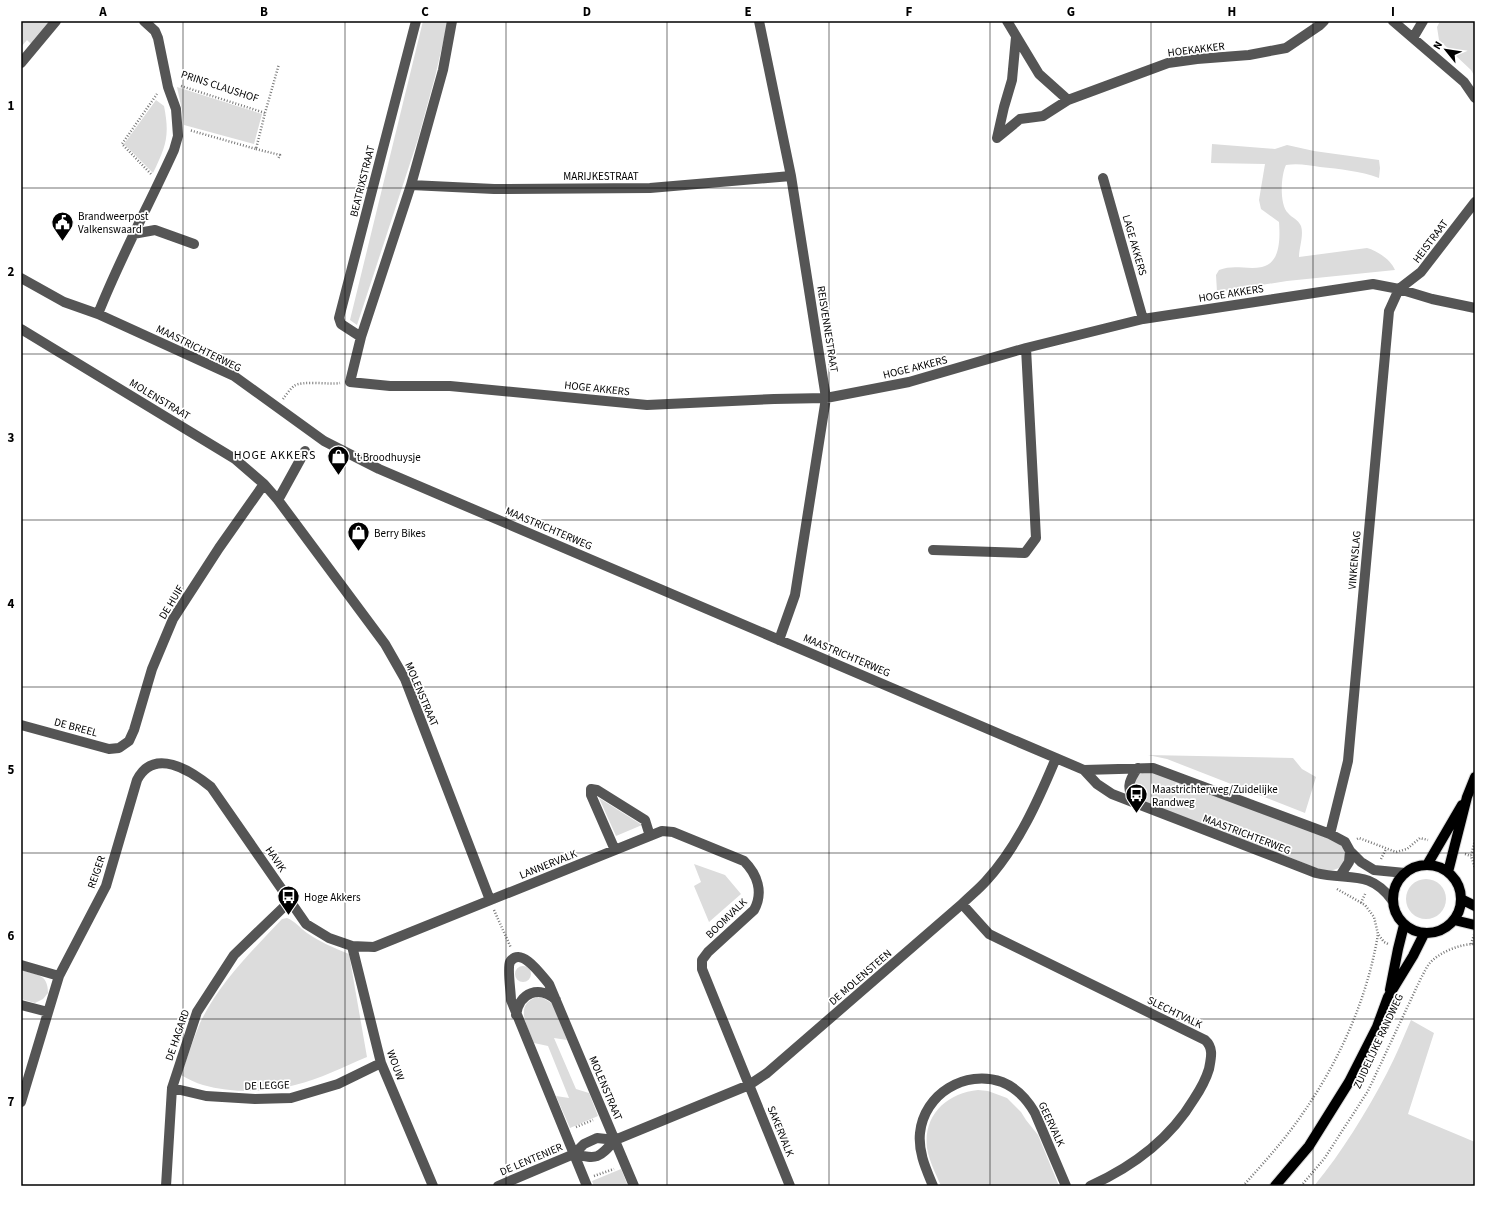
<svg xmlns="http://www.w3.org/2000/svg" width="1496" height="1207" viewBox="0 0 1496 1207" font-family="'Source Sans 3',sans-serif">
  <rect width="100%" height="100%" fill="#fff"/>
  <path fill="#dcdcdc" d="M 21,21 L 51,21 L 31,44 L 27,40 L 21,47 Z
    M 423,21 L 448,21 L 435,77 L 418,139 L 357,325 L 350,320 Z
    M 1440,21 L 1475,21 L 1475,77 L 1471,70 L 1439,40 L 1437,27 Z
    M 177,87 L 262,114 L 254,144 L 184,125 L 183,115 Z
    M 156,100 L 164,106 C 170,136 166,146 153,173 L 124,144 Z
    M 1212,144 L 1275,149 L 1287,145 L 1314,151 L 1379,160 L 1380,168 L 1379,178 C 1360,171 1340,169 1320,167 C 1309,165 1297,163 1286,165 C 1281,175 1279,204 1288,213 C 1292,218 1298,219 1301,226 C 1304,235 1299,248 1299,257 L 1367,248 C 1378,251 1391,260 1395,270 L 1287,281 L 1217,292 L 1216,275 L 1219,270 C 1234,264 1247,270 1262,267 C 1281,263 1280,237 1279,222 L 1261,209 L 1259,200 L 1265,164 L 1211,163 Z
    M 1148,755 L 1293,758 L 1302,769 L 1316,777 L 1305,813 L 1167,759 Z
    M 1145,771 L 1155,772 L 1334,840 C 1354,853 1348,871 1325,871 L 1142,801 L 1134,793 C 1133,782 1135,777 1145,771 Z
    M 599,798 L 642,825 L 616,836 Z
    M 694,864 L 725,875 L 741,894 L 709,922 L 694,886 L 701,882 Z
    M1406 899a20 20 0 1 1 40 0a20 20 0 1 1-40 0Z
    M 287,918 C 295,921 300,928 307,933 C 320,942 334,948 349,954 L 367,1057 C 343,1067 320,1079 295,1085 C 266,1093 232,1093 203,1085 C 196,1083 188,1079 181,1075 C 187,1058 193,1040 200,1023 C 219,983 252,951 282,919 Z
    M515 974a8 8 0 1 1 16 0a8 8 0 1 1-16 0Z
    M 21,970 C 36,975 48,973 48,993 L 43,999 L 35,1003 L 21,999 Z
    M 537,997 L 543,998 L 553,1004 L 567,1040 L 554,1038 L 576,1089 L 589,1093 L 598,1116 L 570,1128 L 556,1096 L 569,1098 L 548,1046 L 534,1043 C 528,1027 513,1005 537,997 Z
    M 1411,1020 L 1434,1033 L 1408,1114 L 1475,1142 L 1475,1186 L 1314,1186 C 1342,1152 1366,1113 1387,1073 C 1396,1056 1403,1038 1411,1020 Z
    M 978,1090 L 988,1091 L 1007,1098 L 1021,1112 L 1026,1120 L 1038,1135 L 1059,1186 L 941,1186 C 936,1174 929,1161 927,1148 C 923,1115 947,1093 978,1090 Z
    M 621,1169 L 628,1186 L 594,1186 L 592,1181 Z"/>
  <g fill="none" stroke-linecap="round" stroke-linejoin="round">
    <defs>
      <path id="major" d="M1393 899a34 34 0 1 1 68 0a34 34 0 1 1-68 0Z
        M 1427,865 L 1462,805
        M 1448,872 L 1467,797 L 1475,777
        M 1461,899 L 1475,906
        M 1454,920 L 1475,925
        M 1390,990 L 1398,949 L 1404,925
        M 1275,1186 L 1309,1146 L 1349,1082 L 1377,1027 L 1388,997 L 1413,956 L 1424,934"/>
    </defs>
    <use href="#major" stroke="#dbdbdb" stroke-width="12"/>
    <path stroke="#777" stroke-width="2.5" stroke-dasharray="1 2" stroke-linecap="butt" d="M 181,86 L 265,113 L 256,149 L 189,130
      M 265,113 L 279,64
      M 256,149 L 280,155 L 278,159
      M 151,174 L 122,144 L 157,94
      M 283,399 C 286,395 290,389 294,386 C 302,380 329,385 340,383
      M 1357,839 L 1359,838 L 1396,852 L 1407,849 L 1420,838 L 1428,840
      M 1475,840 L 1471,856 L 1475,868
      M 1465,854 L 1471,856
      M 1381,859 L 1386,849
      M 1337,889 L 1365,905 L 1374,917 L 1378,934 L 1384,942 L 1388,944
      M 1361,903 L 1366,892
      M 494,910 L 511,948
      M 1471,944 L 1474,935
      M 576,1127 L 593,1120
      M 594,1176 L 614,1169
      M 1243,1186 C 1261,1166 1280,1145 1296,1123 C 1336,1068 1367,1002 1378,934
      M 1301,1186 L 1324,1159 L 1368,1091 L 1421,978 C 1424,973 1426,968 1429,964 C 1439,952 1460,944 1475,944"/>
    <path stroke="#555" stroke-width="10" d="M 452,21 L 443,70 L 411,185 L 361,337 L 350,382 L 390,386 L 450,386 L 647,405 L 774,399 L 826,398 L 909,382 L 1026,348 L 1143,319 L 1373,284 L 1399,289 L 1432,299 L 1475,308
      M 759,21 L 791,176 L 826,398 L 795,595 L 779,640
      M 1007,21 L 1039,74 L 1068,100 L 1168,63 L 1197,59 L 1249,55 L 1286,48 L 1320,25 L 1324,21
      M 1393,21 L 1464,82 L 1475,98
      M 1413,38 L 1423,21
      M 21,63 L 56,21
      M 997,138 L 1004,107 L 1012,80 L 1016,37
      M 997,138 L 1020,119 L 1043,116 L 1068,100
      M 1103,178 L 1143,319
      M 411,185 L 494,189 L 650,188 L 791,176
      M 133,234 L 155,230 L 194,244
      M 21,278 L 64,302 L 98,314 L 234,376 L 324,441 L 379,469 L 1084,770 L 1153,768 L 1330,834 L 1345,842 L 1350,851 L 1361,862 L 1374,870 L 1405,873
      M 98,314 C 120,258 149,205 174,150 L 178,136 L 176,109 L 168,87 L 158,38 L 155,31 L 144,21
      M 21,329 L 235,459 L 264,484 L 278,500 L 385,644 L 405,679 L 490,900
      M 361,337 L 341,324 L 339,318 L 416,21
      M 278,500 L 305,451
      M 933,550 L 1025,553 L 1036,538 L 1026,348
      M 21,725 L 109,749 L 119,748 L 129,741 L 134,730 L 152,669 L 173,619 L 219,548 L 264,484
      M 1084,770 L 1097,784 L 1112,794 L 1316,873 C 1348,881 1369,869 1392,900
      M 1135,803 C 1127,789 1127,782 1138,768
      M 1330,834 L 1348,761 L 1389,311 L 1399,289 L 1421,272 L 1475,202
      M 615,850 L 591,795 L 591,789 L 597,790 L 645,820 L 650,836
      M 1340,876 L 1349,862 L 1350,851
      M 962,904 L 989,934 L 1205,1040 C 1214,1048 1211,1058 1209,1069 C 1206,1079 1200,1090 1194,1099 C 1170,1139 1132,1167 1090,1186
      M 352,946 L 381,1063 L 433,1186
      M 21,965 L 59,976
      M 21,1005 L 48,1012
      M 516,1015 C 519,992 540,985 556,1000
      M 172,1088 L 206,1096 L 255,1099 L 291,1098 L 338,1084 L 381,1063
      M 21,1102 L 59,976 L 106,886 L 137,780 C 154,747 190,770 211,787 L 306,924 L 329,938 L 352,946 L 374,947 L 662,831 L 673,832 L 744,861 C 757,874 764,892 754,910 L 708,952 L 702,960 L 702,969 L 790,1186
      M 574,1154 C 598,1160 599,1158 615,1140
      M 166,1186 L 172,1088 L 197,1012 L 234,955 L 290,901
      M 498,1186 L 574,1154 L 584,1144 L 597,1138 L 615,1140 L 749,1085 L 767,1073 L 962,904 C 970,896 979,889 986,881 C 1018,846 1038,801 1056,758
      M 587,1186 L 511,1000 C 511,992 507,968 510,962 C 521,945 542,976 549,984 L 634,1186
      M 933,1186 C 926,1169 918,1152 920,1133 C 924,1094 965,1069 1002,1082 C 1017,1088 1027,1099 1035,1113 L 1066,1186"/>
    <use href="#major" stroke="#000" stroke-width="10"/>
  </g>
  <path fill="none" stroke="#000" stroke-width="1" stroke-opacity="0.55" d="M 183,21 L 183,1186M 345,21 L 345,1186M 506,21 L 506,1186M 667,21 L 667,1186M 829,21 L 829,1186M 990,21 L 990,1186M 1151,21 L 1151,1186M 1313,21 L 1313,1186M 21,188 L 1475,188M 21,354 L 1475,354M 21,520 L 1475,520M 21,687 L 1475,687M 21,853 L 1475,853M 21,1019 L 1475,1019"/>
  <defs>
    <symbol id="civic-pin" viewBox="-11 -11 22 30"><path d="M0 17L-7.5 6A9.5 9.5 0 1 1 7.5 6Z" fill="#000" stroke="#fff"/><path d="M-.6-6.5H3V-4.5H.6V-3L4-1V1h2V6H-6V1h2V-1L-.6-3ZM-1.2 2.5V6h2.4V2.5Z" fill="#fff"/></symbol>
    <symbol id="shop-pin" viewBox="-11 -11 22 30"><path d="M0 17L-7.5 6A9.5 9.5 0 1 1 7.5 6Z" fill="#000" stroke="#fff"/><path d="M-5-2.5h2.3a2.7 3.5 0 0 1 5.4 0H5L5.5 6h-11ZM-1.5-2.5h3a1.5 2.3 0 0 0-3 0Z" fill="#fff"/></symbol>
    <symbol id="bus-pin" viewBox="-11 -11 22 30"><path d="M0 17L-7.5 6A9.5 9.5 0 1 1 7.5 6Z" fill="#000" stroke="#fff"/><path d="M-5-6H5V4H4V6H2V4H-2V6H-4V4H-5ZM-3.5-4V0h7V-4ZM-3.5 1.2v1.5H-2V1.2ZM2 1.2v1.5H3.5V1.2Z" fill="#fff"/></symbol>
  </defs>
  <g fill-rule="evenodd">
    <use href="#civic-pin" x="50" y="210" width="25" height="34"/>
    <use href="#shop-pin" x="326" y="444" width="25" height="34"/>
    <use href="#shop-pin" x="346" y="520" width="25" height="34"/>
    <use href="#bus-pin" x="1124" y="782" width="25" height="34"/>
    <use href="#bus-pin" x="276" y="884" width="25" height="34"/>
  </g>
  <g text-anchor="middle" stroke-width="3.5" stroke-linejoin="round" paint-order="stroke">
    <g font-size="11" fill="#000" stroke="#fff">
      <text transform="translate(1196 49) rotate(-7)" y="4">HOEKAKKER</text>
      <text transform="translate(220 86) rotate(18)" y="4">PRINS CLAUSHOF</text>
      <text x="601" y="180">MARIJKESTRAAT</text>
      <text transform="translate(362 181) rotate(-76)" y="4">BEATRIXSTRAAT</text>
      <text transform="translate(1430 241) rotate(-53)" y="4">HEISTRAAT</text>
      <text transform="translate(1135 245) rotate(74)" y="4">LAGE AKKERS</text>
      <text transform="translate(1231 293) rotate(-9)" y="4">HOGE AKKERS</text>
      <text transform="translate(828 329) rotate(81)" y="4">REISVENNESTRAAT</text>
      <text transform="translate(199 348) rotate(26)" y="4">MAASTRICHTERWEG</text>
      <text transform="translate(915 367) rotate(-14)" y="4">HOGE AKKERS</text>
      <text transform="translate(597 388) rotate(6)" y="4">HOGE AKKERS</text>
      <text transform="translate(160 399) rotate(31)" y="4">MOLENSTRAAT</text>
      <text transform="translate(549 528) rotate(23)" y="4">MAASTRICHTERWEG</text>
      <text transform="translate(1354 560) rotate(-85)" y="4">VINKENSLAG</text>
      <text transform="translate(171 602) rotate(-59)" y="4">DE HUIF</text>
      <text transform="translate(847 655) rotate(23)" y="4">MAASTRICHTERWEG</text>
      <text transform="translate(422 694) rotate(67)" y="4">MOLENSTRAAT</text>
      <text transform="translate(76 727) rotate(15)" y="4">DE BREEL</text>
      <text transform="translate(1247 834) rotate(21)" y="4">MAASTRICHTERWEG</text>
      <text transform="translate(276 859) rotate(56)" y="4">HAVIK</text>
      <text transform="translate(548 864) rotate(-22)" y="4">LANNERVALK</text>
      <text transform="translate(96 872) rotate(-71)" y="4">REIGER</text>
      <text transform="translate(726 918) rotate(-44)" y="4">BOOMVALK</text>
      <text transform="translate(860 977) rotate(-41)" y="4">DE MOLENSTEEN</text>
      <text transform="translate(1175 1012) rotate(26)" y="4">SLECHTVALK</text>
      <text transform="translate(177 1035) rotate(-71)" y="4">DE HAGARD</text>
      <text transform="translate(1378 1041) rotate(-65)" y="4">ZUIDELIJKE RANDWEG</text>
      <text transform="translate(396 1065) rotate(70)" y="4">WOUW</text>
      <text transform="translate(267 1085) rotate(-2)" y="4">DE LEGGE</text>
      <text transform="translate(606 1088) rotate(67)" y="4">MOLENSTRAAT</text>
      <text transform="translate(1052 1124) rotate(65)" y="4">GEERVALK</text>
      <text transform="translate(781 1131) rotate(68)" y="4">SAKERVALK</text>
      <text transform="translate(531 1159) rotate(-23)" y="4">DE LENTENIER</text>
    </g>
    <g font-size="11" fill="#000" stroke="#fff" text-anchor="start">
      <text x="78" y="220">Brandweerpost<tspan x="78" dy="13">Valkenswaard</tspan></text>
      <text x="354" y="461">'t Broodhuysje</text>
      <text x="374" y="537">Berry Bikes</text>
      <text x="1152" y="793">Maastrichterweg/Zuidelijke<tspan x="1152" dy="13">Randweg</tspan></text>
      <text x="304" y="901">Hoge Akkers</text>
    </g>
    <g font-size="12" letter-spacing="1" fill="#000" stroke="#fff">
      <text x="275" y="459">HOGE AKKERS</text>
    </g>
  </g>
  <rect width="1496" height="1207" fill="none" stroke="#ffffff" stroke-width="44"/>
  <g transform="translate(1446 50) rotate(300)" stroke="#ffffff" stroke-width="3" paint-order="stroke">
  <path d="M0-3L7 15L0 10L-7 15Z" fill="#000000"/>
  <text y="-6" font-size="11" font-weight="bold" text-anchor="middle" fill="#000000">N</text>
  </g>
  <rect x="22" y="22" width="1452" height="1163" fill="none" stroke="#000" stroke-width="1.5"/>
  <g font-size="13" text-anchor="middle" font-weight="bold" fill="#000">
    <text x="103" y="16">A</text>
    <text x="264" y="16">B</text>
    <text x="425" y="16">C</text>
    <text x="587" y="16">D</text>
    <text x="748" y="16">E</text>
    <text x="909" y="16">F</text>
    <text x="1071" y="16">G</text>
    <text x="1232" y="16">H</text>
    <text x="1393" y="16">I</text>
    <text x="11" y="110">1</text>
    <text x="11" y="276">2</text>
    <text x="11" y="442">3</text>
    <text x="11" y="608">4</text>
    <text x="11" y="774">5</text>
    <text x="11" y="940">6</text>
    <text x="11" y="1106">7</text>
  </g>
</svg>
